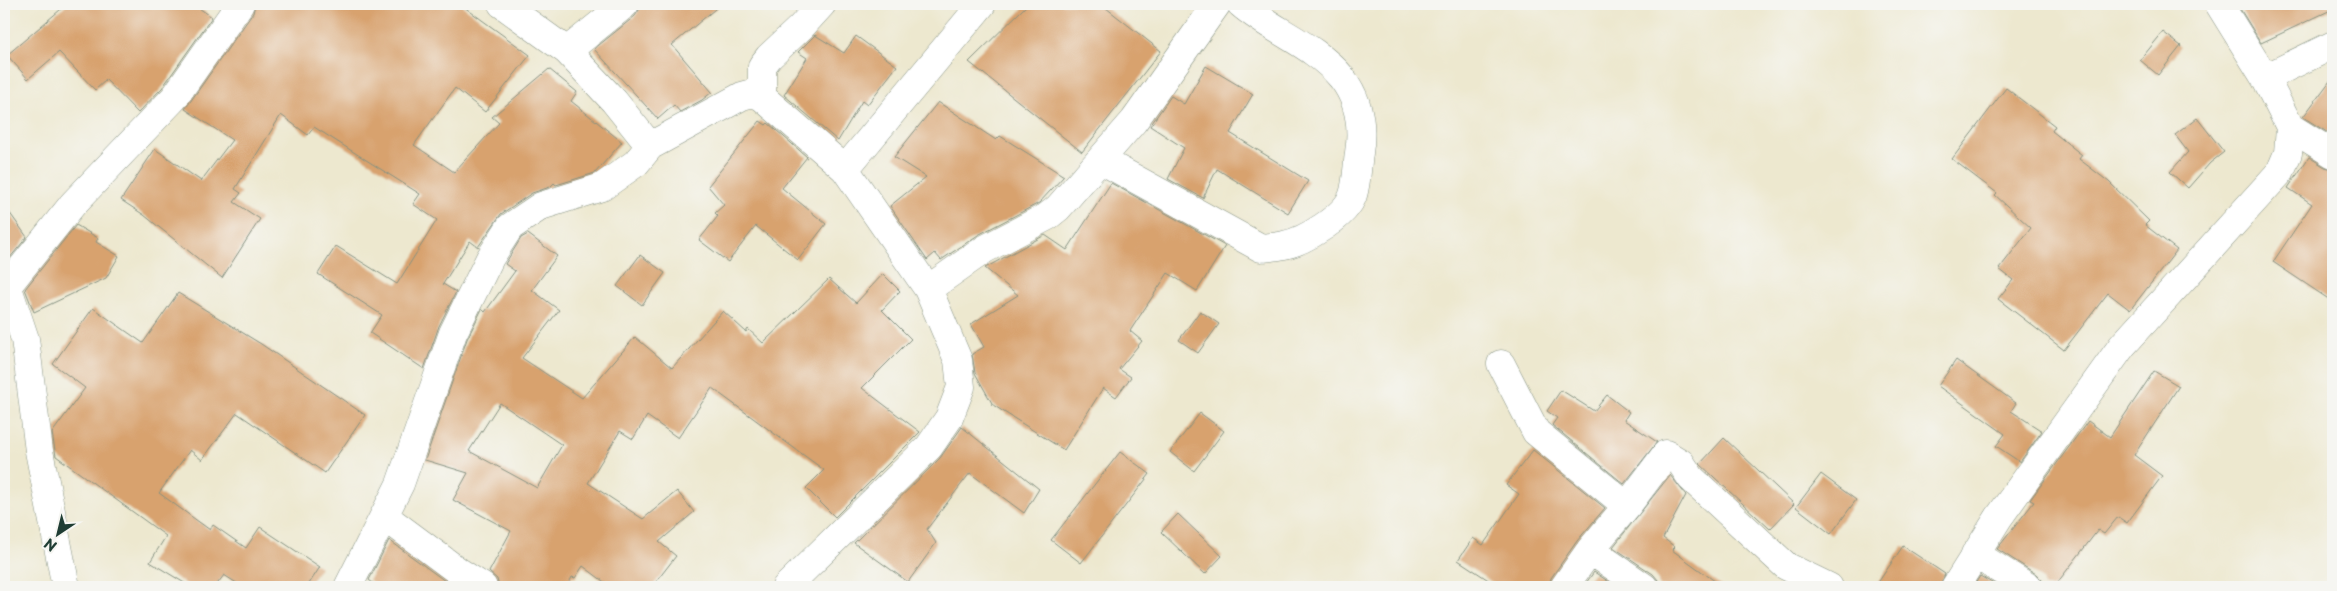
<svg xmlns="http://www.w3.org/2000/svg" width="2337" height="591" viewBox="0 0 2337 591" font-family="'Playpen Sans',sans-serif">
  <rect width="100%" height="100%" fill="#f6f6f2"/>
  <filter id="ink" filterUnits="userSpaceOnUse"><feTurbulence type="fractalNoise" baseFrequency=".02" numOctaves="2"/><feDisplacementMap in="SourceGraphic" scale="10" xChannelSelector="R" yChannelSelector="G"/><feConvolveMatrix kernelMatrix="1 2 1 2 8 2 1 2 1" color-interpolation-filters="sRGB"/></filter>
  <filter id="wash" filterUnits="userSpaceOnUse"><feTurbulence type="fractalNoise" baseFrequency=".0096" numOctaves="4" result="noise"/><feDisplacementMap in="SourceGraphic" scale="20" xChannelSelector="R" yChannelSelector="G"/><feGaussianBlur stdDeviation="1.12" result="paint"/><feColorMatrix in="noise" values="0 0 0 0 0 0 0 0 0 0 0 0 0 0 0 0 0 1.4 0 .05"/><feComposite in="paint" operator="in"/></filter>
  <g filter="url(#wash)">
    <rect width="100%" height="100%" fill="#ede8cf"/>
    <g id="blocks">
      <path fill="#d8a26e" fill-rule="evenodd" d="M 67,4 L 193,4 L 212,17 L 162,88 L 138,113 L 106,80 L 95,90 L 59,52 L 28,79 L 7,55 Z
        M 255,4 L 460,4 L 530,55 L 485,112 L 455,88 L 414,145 L 454,172 L 499,123 L 492,117 L 549,69 L 577,92 L 571,101 L 622,142 L 595,173 L 556,185 L 554,183 L 550,187 L 532,193 L 501,214 L 478,247 L 470,241 L 443,284 L 456,292 L 439,326 L 424,369 L 370,333 L 382,315 L 318,274 L 336,246 L 397,284 L 437,220 L 413,204 L 420,194 L 314,127 L 308,135 L 281,115 L 235,189 L 241,193 L 234,202 L 260,219 L 222,278 L 144,215 L 121,200 L 155,149 L 201,181 L 232,140 L 185,109 L 253,13 Z
        M 640,4 L 721,4 L 672,45 L 712,92 L 702,100 L 680,112 L 674,105 L 658,119 L 594,49 L 635,16 L 639,10 Z
        M 1028,4 L 1101,4 L 1161,51 L 1082,152 L 969,62 Z
        M 2237,4 L 2333,4 L 2333,9 L 2261,43 Z
        M 2163,32 L 2181,46 L 2158,75 L 2140,60 Z
        M 815,35 L 844,53 L 856,36 L 897,66 L 867,105 L 862,101 L 838,141 L 784,95 L 807,58 L 798,52 Z
        M 1206,66 L 1253,94 L 1230,133 L 1308,181 L 1288,213 L 1217,169 L 1203,198 L 1168,179 L 1184,148 L 1150,126 L 1171,96 L 1184,104 Z
        M 2333,77 L 2333,136 L 2303,117 Z
        M 2006,88 L 2055,126 L 2052,131 L 2082,155 L 2079,159 L 2109,182 L 2149,221 L 2145,225 L 2177,250 L 2130,310 L 2108,293 L 2064,350 L 1998,299 L 2013,280 L 1999,269 L 2031,228 L 1995,195 L 1997,193 L 1952,159 Z
        M 938,102 L 996,140 L 1000,136 L 1064,176 L 1039,203 L 978,235 L 941,260 L 935,253 L 927,260 L 890,206 L 926,177 L 894,157 Z
        M 2197,118 L 2224,152 L 2210,163 L 2188,188 L 2170,172 L 2188,152 L 2175,135 Z
        M 760,121 L 766,125 L 768,123 L 807,157 L 782,188 L 826,224 L 798,260 L 756,226 L 728,262 L 699,240 L 718,216 L 715,213 L 724,205 L 708,186 Z
        M 2309,157 L 2325,167 L 2333,169 L 2333,302 L 2273,262 L 2312,204 L 2288,188 Z
        M 1111,183 L 1225,246 L 1197,291 L 1168,273 L 1130,331 L 1142,341 L 1119,369 L 1131,377 L 1116,397 L 1103,388 L 1064,450 L 993,405 L 975,373 L 972,354 L 984,347 L 971,324 L 1018,295 L 985,268 L 1045,235 L 1067,250 Z
        M 4,205 L 27,237 L 9,259 L 4,252 Z
        M 76,225 L 98,238 L 96,242 L 119,256 L 106,278 L 34,312 L 25,289 Z
        M 528,234 L 557,256 L 532,290 L 559,310 L 522,358 L 582,398 L 635,337 L 672,368 L 723,311 L 746,332 L 748,329 L 763,343 L 829,279 L 856,303 L 883,274 L 900,291 L 882,310 L 911,339 L 862,388 L 920,432 L 835,517 L 806,488 L 824,470 L 712,388 L 678,438 L 647,416 L 633,439 L 620,431 L 588,483 L 643,519 L 677,491 L 694,512 L 659,542 L 676,556 L 652,587 L 611,587 L 583,566 L 575,578 L 572,577 L 567,587 L 499,587 L 497,579 L 489,572 L 511,531 L 453,500 L 468,473 L 425,460 L 467,339 L 482,309 L 485,312 L 515,271 L 505,264 L 521,238 ZM 500,403 L 562,445 L 537,488 L 469,451 Z
        M 640,255 L 665,273 L 642,305 L 617,286 Z
        M 178,293 L 261,344 L 365,415 L 325,473 L 237,413 L 202,460 L 190,450 L 159,493 L 210,530 L 213,525 L 246,548 L 260,527 L 320,567 L 307,587 L 243,587 L 224,575 L 215,587 L 191,587 L 150,562 L 166,536 L 56,456 L 52,433 L 85,388 L 53,364 L 93,308 L 143,343 Z
        M 1200,311 L 1219,324 L 1198,353 L 1179,340 Z
        M 1956,360 L 2016,403 L 2011,411 L 2042,431 L 2020,462 L 1996,446 L 2005,434 L 1938,386 Z
        M 2154,371 L 2179,386 L 2134,455 L 2162,476 L 2127,523 L 2118,517 L 2104,534 L 2098,530 L 2054,587 L 2044,587 L 2042,580 L 2036,574 L 1997,549 L 2034,502 L 2030,500 L 2088,421 L 2110,437 Z
        M 1561,390 L 1594,411 L 1607,395 L 1629,412 L 1624,420 L 1657,442 L 1624,484 L 1552,425 L 1557,418 L 1547,411 Z
        M 1200,413 L 1224,431 L 1194,471 L 1170,452 Z
        M 962,427 L 1039,489 L 1024,513 L 970,473 L 927,529 L 936,543 L 908,582 L 854,543 L 940,458 Z
        M 1724,438 L 1794,504 L 1770,529 L 1700,464 Z
        M 1533,450 L 1605,508 L 1577,541 L 1551,578 L 1549,587 L 1499,587 L 1458,560 L 1473,538 L 1483,545 L 1519,494 L 1506,485 Z
        M 1120,452 L 1150,474 L 1081,563 L 1051,540 Z
        M 1821,474 L 1856,500 L 1831,534 L 1796,507 Z
        M 1670,475 L 1686,495 L 1663,538 L 1675,547 L 1672,550 L 1723,587 L 1659,587 L 1658,580 L 1653,574 L 1613,547 Z
        M 1178,514 L 1222,556 L 1205,574 L 1161,532 Z
        M 389,540 L 449,584 L 454,587 L 378,587 L 369,580 Z
        M 1903,546 L 1945,574 L 1940,587 L 1875,587 Z
        M 1594,572 L 1617,587 L 1583,587 Z
        M 1980,576 L 1999,587 L 1973,587 Z"/>
    </g>
  </g>
  <g filter="url(#ink)">
    <use href="#blocks" fill-opacity="0" stroke="#869282" stroke-width="1"/>
    <g fill="none" stroke-linecap="round" stroke-linejoin="round">
      <defs>
        <path id="minor" d="M 567,51 L 625,4
          M 2265,78 L 2333,45
          M 762,97 L 762,66 L 769,57 L 801,27 L 822,4
          M 2290,127 L 2333,154
          M 650,146 L 742,96 L 753,93 L 762,97 L 845,169 L 928,289 L 958,360 L 961,387 L 949,418 L 929,447 L 786,587
          M 1101,160 L 1261,248 C 1268,247 1276,247 1284,245 C 1305,241 1346,216 1353,195 C 1357,182 1357,167 1359,153 C 1363,127 1359,100 1342,78 C 1315,45 1272,31 1241,4
          M 845,169 L 982,4
          M 8,285 L 73,204 L 174,98 L 240,4
          M 928,289 L 985,249 L 1048,216 L 1058,208 L 1134,121 L 1217,4
          M 1501,364 L 1536,432 L 1627,506
          M 384,516 L 458,571 L 483,587
          M 1590,550 L 1627,506 L 1666,454 L 1681,463 L 1691,478 L 1786,566 L 1829,587
          M 1975,554 L 2028,587
          M 348,587 L 400,484 L 453,333 L 490,258 L 510,227 L 541,206 L 602,187 L 636,163 L 650,146 L 614,101 L 567,51 L 502,4
          M 1564,587 L 1590,550 L 1644,587
          M 1955,587 L 1999,517 L 2122,346 L 2280,172 L 2288,153 L 2290,127 L 2265,78 L 2219,4"/>
        <path id="major" d="M 4,276 L 25,339 L 39,451 L 66,587"/>
      </defs>
      <use href="#minor" stroke="#869282" stroke-width="29"/>
      <use href="#major" stroke="#869282" stroke-width="29"/>
      <use href="#minor" stroke="#fff" stroke-width="28"/>
      <use href="#major" stroke="#fff" stroke-width="28"/>
    </g>
  </g>
  <rect width="2337" height="591" fill="none" stroke="#f6f6f2" stroke-width="20"/>
  <g transform="translate(58 534) rotate(215)" stroke="#f6f6f2" stroke-width="4" paint-order="stroke">
  <path d="M0-4L9 19L0 12L-9 19Z" fill="#1f3d34"/>
  <text y="-8" font-size="14" font-weight="bold" text-anchor="middle" fill="#1f3d34">N</text>
  </g>
</svg>
